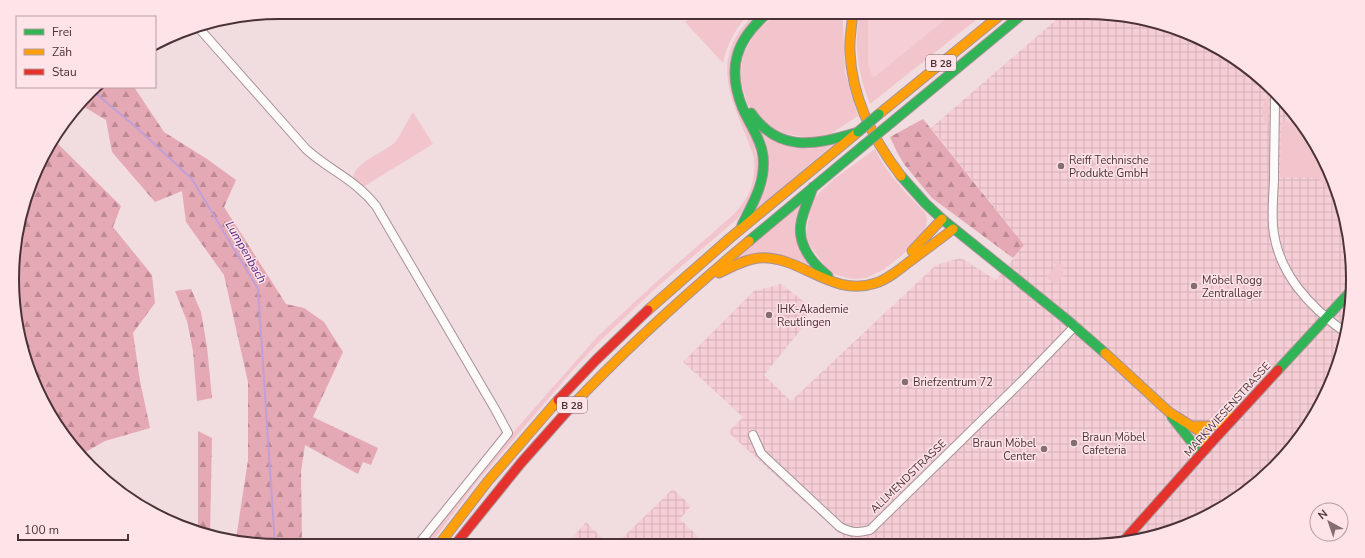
<svg xmlns="http://www.w3.org/2000/svg" width="1365" height="558" viewBox="0 0 1365 558" font-family="'Nunito Sans',sans-serif">
  <defs>
    <pattern id="industrial-grid" width="8" height="8" patternUnits="userSpaceOnUse"><rect width="8" height="8" fill="#f6ced6"/><path d="M0 4h8M4 0v8" fill="none" stroke="#d4b1b8"/></pattern>
    <pattern id="forest-firs" width="22" height="20" patternUnits="userSpaceOnUse"><rect width="22" height="20" fill="#e5a8b5"/><path d="M5 1l3.5 6h-7zM16 11l3.5 6h-7z" fill="#bc8994"/></pattern>
  </defs>
  <rect width="100%" height="100%" fill="#f1dce0"/>
  <path fill="#f6ced6" d="M 868,12 L 954,12 L 873,78 L 868,64 Z"/>
  <path fill="url(#industrial-grid)" d="M 1065,12 L 1086,12 L 1172,26 L 1219,48 L 1262,78 L 1298,116 L 1325,161 L 1344,210 L 1352,261 L 1351,314 L 1339,365 L 1308,427 L 1262,480 L 1188,526 L 1121,544 L 851,544 L 728,432 L 743,417 L 683,362 L 754,291 L 781,284 L 803,301 L 808,321 L 764,375 L 791,401 L 936,265 L 961,258 L 996,280 L 1024,245 L 931,128 Z
    M 673,489 L 691,506 L 680,519 L 707,545 L 615,545 Z
    M 586,522 L 609,545 L 566,545 Z"/>
  <path fill="#f2c5cd" d="M 696,12 L 751,12 C 737,25 727,44 723,63 L 685,22 Z
    M 757,12 L 764,12 L 734,53 L 759,167 L 748,206 L 737,219 L 657,287 L 600,341 L 573,370 L 476,483 L 429,546 L 421,546 L 510,436 L 597,337 L 654,284 L 733,215 C 750,197 756,182 754,157 C 735,102 703,61 757,12 Z
    M 783,12 L 836,12 L 840,14 L 843,21 L 845,72 L 858,116 L 826,137 L 813,139 L 773,131 L 748,105 L 740,80 L 743,55 L 755,32 L 773,17 Z
    M 860,12 L 868,12 L 868,64 L 873,78 L 954,12 L 986,12 L 870,104 C 858,74 853,44 860,12 Z
    M 1268,97 L 1269,98 L 1268,125 L 1267,126 C 1261,118 1261,103 1268,97 Z
    M 413,112 L 433,144 L 363,187 C 360,185 355,182 354,178 C 351,164 387,151 395,142 C 402,133 407,121 413,112 Z
    M 1281,122 L 1301,122 L 1325,161 L 1335,185 L 1328,190 L 1318,178 L 1280,177 Z
    M 759,133 L 769,136 L 839,139 L 754,212 Z
    M 875,149 C 886,174 908,194 926,214 L 927,221 L 925,230 L 912,245 L 901,256 L 883,270 L 866,278 L 854,279 L 847,278 L 830,273 L 805,239 L 812,200 L 834,179 Z
    M 802,200 L 811,264 L 728,262 Z
    M 1055,259 L 1064,267 L 1062,269 L 1063,276 L 1055,284 L 1046,277 L 1056,265 L 1052,262 Z"/>
  <path fill="url(#forest-firs)" d="M 96,87 L 134,87 L 164,132 L 207,159 L 236,180 L 224,207 L 286,304 L 304,308 L 324,322 L 343,352 L 313,417 L 378,448 L 371,465 L 363,462 L 358,474 L 305,445 L 301,472 L 302,546 L 279,546 L 236,539 L 248,460 L 248,382 L 224,275 L 186,222 L 182,191 L 155,202 L 112,152 L 106,120 L 81,105 Z
    M 923,119 L 1024,245 L 1013,258 L 932,198 L 904,164 L 897,152 L 890,137 Z
    M 55,137 L 56,142 L 121,206 L 113,227 L 152,275 L 155,303 L 133,333 L 140,381 L 150,428 L 105,441 L 82,454 L 57,427 L 32,381 L 17,331 L 14,244 L 26,193 L 48,146 Z
    M 191,289 L 201,312 L 207,347 L 212,398 L 197,401 L 193,351 L 187,321 L 175,291 Z
    M 198,431 L 212,438 L 210,535 L 198,533 Z"/>
  <g fill="none" stroke-linecap="round" stroke-linejoin="round">
    <path stroke="#c0a0d6" stroke-width="2" d="M 93,91 L 137,128 L 192,179 L 258,289 L 275,545"/>
    <defs>
      <path id="street" d="M 197,26 L 306,149 C 330,171 355,179 376,206 L 495,409 L 508,433 L 417,546
        M 1275,92 C 1275,122 1274,151 1274,181 C 1273,196 1272,211 1273,226 C 1277,273 1310,307 1346,333
        M 753,435 L 761,453 L 767,459 L 840,527 C 851,533 859,533 870,530 L 1023,380 L 1075,326"/>
      <path id="fast" d="M 751,113 C 779,153 814,145 855,133
        M 886,127 L 1025,12
        M 901,176 L 925,203 L 942,219 L 1066,319 L 1105,353
        M 813,187 C 809,199 803,211 801,223 C 797,244 812,263 828,276
        M 742,225 C 753,203 766,182 763,156 C 761,139 750,125 743,109 C 726,68 736,39 769,12
        M 749,241 L 864,145
        M 1278,370 L 1351,291
        M 1172,417 L 1201,454"/>
      <path id="slow" d="M 853,12 C 852,25 849,39 850,52 C 852,98 874,141 901,176
        M 879,114 L 1004,12
        M 912,251 L 942,219
        M 719,273 C 732,267 745,259 759,258 C 801,255 831,298 876,283 C 888,279 899,270 909,262 C 924,251 939,240 953,229
        M 648,310 L 730,238 L 858,132
        M 1105,353 L 1169,412 L 1201,432 C 1206,438 1207,442 1206,449
        M 569,409 C 625,349 686,294 749,241
        M 1194,426 L 1212,426 L 1231,416
        M 438,546 L 488,481 L 558,400"/>
      <path id="jam" d="M 558,400 L 596,360 L 648,310
        M 1121,544 L 1209,445 L 1278,370
        M 454,546 L 521,463 L 569,409"/>
    </defs>
    <use href="#street" stroke="#a69397" stroke-width="10"/>
    <use href="#fast" stroke="#a69397" stroke-width="11"/>
    <use href="#slow" stroke="#a69397" stroke-width="11"/>
    <use href="#jam" stroke="#a69397" stroke-width="11"/>
    <use href="#street" stroke="#fdfafa" stroke-width="8"/>
    <use href="#fast" stroke="#30b455" stroke-width="9"/>
    <use href="#slow" stroke="#ff9f0a" stroke-width="9"/>
    <use href="#jam" stroke="#e5322d" stroke-width="9"/>
    <defs>
      <path id="fast-bridge" d="M 858,132 L 879,114
        M 864,145 L 886,127"/>
    </defs>
    <use href="#fast-bridge" stroke="#a69397" stroke-width="11" stroke-linecap="butt"/>
    <use href="#fast-bridge" stroke="#30b455" stroke-width="9"/>
  </g>
  <g fill="#846e72" stroke="#fee4e9" stroke-width="1.5">
    <circle cx="1061" cy="166" r="4"/>
    <circle cx="1194" cy="286" r="4"/>
    <circle cx="769" cy="315" r="4"/>
    <circle cx="905" cy="382" r="4"/>
    <circle cx="1074" cy="443" r="4"/>
    <circle cx="1044" cy="449" r="4"/>
  </g>
  <g text-anchor="middle" stroke-width="3" stroke-linejoin="round" paint-order="stroke">
    <g fill="#fee4e9" stroke="#80676c" stroke-width="1">
      <rect x="926" y="55" width="30" height="16" rx="3"/>
      <rect x="557" y="397" width="30" height="16" rx="3"/>
    </g>
    <g font-size="10" font-weight="bold" fill="#4a3237">
      <text x="941" y="67">B 28</text>
      <text x="572" y="409">B 28</text>
    </g>
    <g font-size="11" fill="#4a3237" stroke="#fee4e9" text-anchor="start">
      <text x="1069" y="164">Reiff Technische<tspan x="1069" dy="13">Produkte GmbH</tspan></text>
      <text x="1202" y="284">Möbel Rogg<tspan x="1202" dy="13">Zentrallager</tspan></text>
      <text x="777" y="313">IHK-Akademie<tspan x="777" dy="13">Reutlingen</tspan></text>
      <text x="913" y="386">Briefzentrum 72</text>
      <text x="1082" y="441">Braun Möbel<tspan x="1082" dy="13">Cafeteria</tspan></text>
      <text x="1036" y="447" text-anchor="end">Braun Möbel<tspan x="1036" dy="13">Center</tspan></text>
    </g>
    <g font-size="11" fill="#4a3237" stroke="#fee4e9">
      <text transform="translate(1227 409) rotate(-48)" y="4">MARKWIESENSTRASSE</text>
      <text transform="translate(908 476) rotate(-44)" y="4">ALLMENDSTRASSE</text>
    </g>
    <g font-size="12" font-style="italic" fill="#57247e" stroke="#fee4e9">
      <text transform="translate(246 252) rotate(60)" y="4">Lumpenbach</text>
    </g>
  </g>
  <path d="M0 0H1365V558H0ZM279 19H1086A260 260 0 0 1 1346 279V279A260 260 0 0 1 1086 539H279A260 260 0 0 1 19 279V279A260 260 0 0 1 279 19Z" fill="#fee4e9" fill-rule="evenodd"/>
  <path fill="none" stroke="#4a3237" stroke-width="2" d="M279 19H1086A260 260 0 0 1 1346 279V279A260 260 0 0 1 1086 539H279A260 260 0 0 1 19 279V279A260 260 0 0 1 279 19Z"/>
  <rect x="16" y="16" width="140" height="72" fill="#fee4e9" stroke="#b69da2"/>
  <rect x="24" y="29" width="20" height="6" fill="#30b455" stroke="#b69da2"/>
  <text x="52" y="36" font-size="12" fill="#4a3237">Frei</text>
  <rect x="24" y="49" width="20" height="6" fill="#ff9f0a" stroke="#b69da2"/>
  <text x="52" y="56" font-size="12" fill="#4a3237">Zäh</text>
  <rect x="24" y="69" width="20" height="6" fill="#e5322d" stroke="#b69da2"/>
  <text x="52" y="76" font-size="12" fill="#4a3237">Stau</text>
  <g transform="translate(1329 522) rotate(320)"><circle r="19" fill="#fee4e9" stroke="#b69da2"/>
  <path d="M0-3L7 15L0 10L-7 15Z" fill="#846e72"/>
  <text y="-6" font-size="11" font-weight="bold" text-anchor="middle" fill="#4a3237">N</text>
  </g>
  <path d="M18 534v6h110v-6" fill="none" stroke="#4a3237" stroke-width="2"/>
  <text x="24" y="534" font-size="12" fill="#4a3237" stroke="#fee4e9" stroke-width="3" paint-order="stroke">100 m</text>
</svg>
